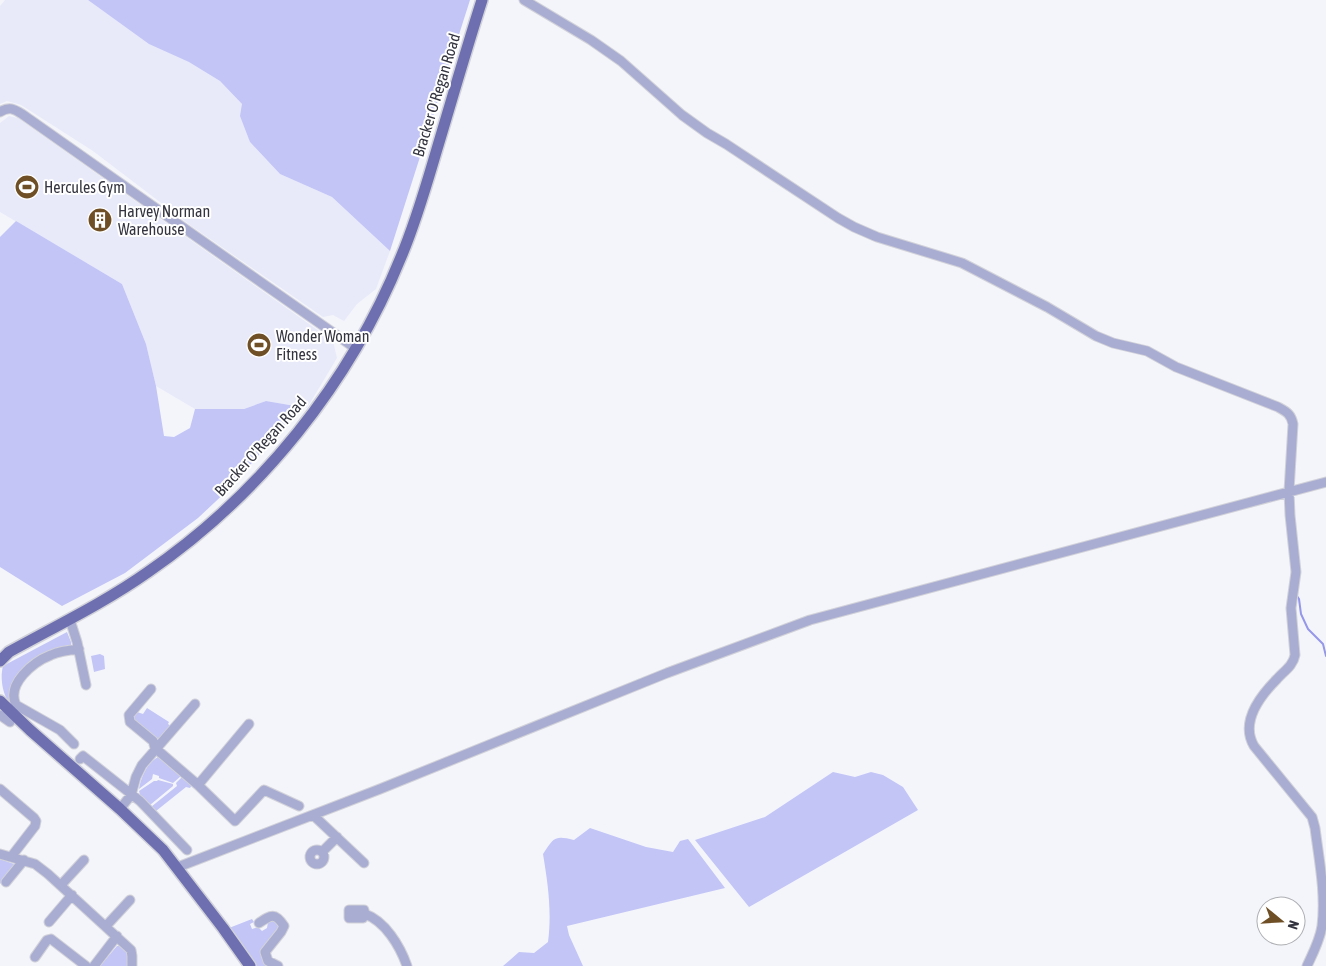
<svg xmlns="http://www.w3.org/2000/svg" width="1326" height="966" viewBox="0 0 1326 966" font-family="'Asap Condensed',sans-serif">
  <rect width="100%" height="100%" fill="#f4f5fb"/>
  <path fill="#e8eaf9" d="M 5,0 L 88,0 L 150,44 L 190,62 L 220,81 L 242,104 L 250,142 L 280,174 L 332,197 L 390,251 L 376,289 L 357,304 L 344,321 L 333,315 L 323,317 L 190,225 L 93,151 L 21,105 L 7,101 L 0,104 L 0,6 Z
    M 9,116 L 18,118 L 333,341 L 337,358 L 307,408 L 266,401 L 244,409 L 195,409 L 156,386 L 146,344 L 122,284 L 0,212 L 0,123 Z"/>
  <path fill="#c2c5f6" d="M 88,0 L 470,0 L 390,251 L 332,197 L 280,174 L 250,142 L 240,116 L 242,104 L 220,81 L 189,62 L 149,44 Z
    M 16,221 L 122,284 L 146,344 L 156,386 L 164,436 L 174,437 L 190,428 L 195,409 L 244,409 L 266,401 L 301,407 L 230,488 L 198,518 L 125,573 L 62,606 L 0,567 L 0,237 Z
    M 67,632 L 71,642 L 71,645 L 66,646 L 66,649 L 31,664 L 10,699 L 10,704 C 2,694 0,677 3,666 Z
    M 100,654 L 104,656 L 105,669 L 94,672 L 91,656 Z
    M 147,708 L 169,722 L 168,724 L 172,727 L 158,740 L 155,739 L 135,721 L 134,717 L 137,712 L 143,714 Z
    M 158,757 L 181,776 L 173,783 L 159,778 L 159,776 L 153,774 L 152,779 L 139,789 C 141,777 147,763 158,757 Z
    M 833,772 L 855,777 L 871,772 L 883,775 L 903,787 L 918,810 L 749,907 L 695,840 L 765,817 Z
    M 182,777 L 192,785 L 190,788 L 186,787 L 156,811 L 151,807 L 177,786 L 176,783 Z
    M 158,780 L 173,784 L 173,786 L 150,805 L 140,795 L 139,791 L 154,781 L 157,781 Z
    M 590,828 L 646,847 L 673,852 L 680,841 L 688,839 L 725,888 L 567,926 L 569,935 L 583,966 L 503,966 L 519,952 L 534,953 L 548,942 C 552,912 548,884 543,854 C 554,838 554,835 574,840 Z
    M 0,859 L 14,864 L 11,872 L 0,884 Z
    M 252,919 L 254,922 L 250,924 L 252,929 L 258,927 L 262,931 L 267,928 L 268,922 C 275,919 277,922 282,927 L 264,951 L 272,966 L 257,966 L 229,928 Z
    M 117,946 L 120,946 L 129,952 L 130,966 L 100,966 Z"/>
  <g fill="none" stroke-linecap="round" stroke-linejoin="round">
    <path stroke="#9597e9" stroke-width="2" d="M 1297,596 L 1299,599 L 1301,614 L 1308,629 L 1323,644 L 1326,656"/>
    <defs>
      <path id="minor" d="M 524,0 L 591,40 L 621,61 L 682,115 L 707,133 L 726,144 L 838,218 L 854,227 L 877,237 L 962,263 L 1047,307 L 1096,336 L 1113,343 L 1147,351 L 1176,367 L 1278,407 C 1287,412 1291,414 1293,424 L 1289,491 L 1290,515 L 1296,572 L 1291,608 L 1295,655 C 1293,666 1284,671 1277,679 C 1259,697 1240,722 1254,746 L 1312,817 L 1315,828 C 1319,860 1326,893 1322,926 C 1320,940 1313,953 1307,966
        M 0,112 C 9,106 14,109 22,114 L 262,283 L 355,348
        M 70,620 L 77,642 L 86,685
        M 151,689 L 129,715 L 130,722 L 153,741 L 155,748 L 198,785 L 235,821 L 264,790 L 299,806
        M 0,715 L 10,722
        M 74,744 L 60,730 L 16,705 C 6,684 33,662 51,655 C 60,651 69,650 79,649
        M 80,759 L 83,756 L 140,801 L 187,850
        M 198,785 L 249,724
        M 0,789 L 34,818 L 36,821 L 35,826 L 11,857
        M 120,809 L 131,795 L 136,777 L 142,765 L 195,704
        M 313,815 L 364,863
        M310 857a7 7 0 1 1 14 0a7 7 0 1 1-14 0Z
        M 322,852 L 337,837
        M 0,854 L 35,864 L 48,874 L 131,950 L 132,956 L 132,966
        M 178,867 L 380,789 L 667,673 L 810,620 L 1326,482
        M 6,882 L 24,860
        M 61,885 L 84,860
        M 349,910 L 364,910 L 365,914 L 363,918 L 349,918 Z
        M 365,914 C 385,921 400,946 407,966
        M 49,922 L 72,895
        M 259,923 C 271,915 275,912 284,926 L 281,932 L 265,952 L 268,961 L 278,966
        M 106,926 L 130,900
        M 35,957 L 47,940 L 51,939 L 86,966
        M 94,966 L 117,936"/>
      <path id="major" d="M 0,661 L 9,652 C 56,626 104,603 148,572 C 260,495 350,383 401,257 C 416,222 426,186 437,149 C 452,99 466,50 482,0
        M 0,701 L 30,730 L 120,809 L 163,850 L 223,928 L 250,966"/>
    </defs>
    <use href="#minor" stroke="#d1d2d9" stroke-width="11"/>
    <use href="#major" stroke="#d1d2d9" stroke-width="14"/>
    <use href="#minor" stroke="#aaadd2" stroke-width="9"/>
    <use href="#major" stroke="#6e6fb1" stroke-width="11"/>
  </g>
  <defs>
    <symbol id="stadium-disc" viewBox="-11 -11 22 22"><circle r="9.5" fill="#6f4f25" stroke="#fff"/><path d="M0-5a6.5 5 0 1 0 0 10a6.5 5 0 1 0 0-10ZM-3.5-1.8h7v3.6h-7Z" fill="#fff"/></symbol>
    <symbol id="building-disc" viewBox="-11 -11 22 22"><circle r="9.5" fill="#6f4f25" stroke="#fff"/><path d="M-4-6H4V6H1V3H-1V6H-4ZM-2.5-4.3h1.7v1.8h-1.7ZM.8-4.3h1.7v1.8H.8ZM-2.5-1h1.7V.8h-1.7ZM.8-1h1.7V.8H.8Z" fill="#fff"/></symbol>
  </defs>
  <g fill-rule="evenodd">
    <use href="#stadium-disc" x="13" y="173" width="28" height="28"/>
    <use href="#building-disc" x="86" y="206" width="28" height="28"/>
    <use href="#stadium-disc" x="245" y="331" width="28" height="28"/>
  </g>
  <g text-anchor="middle" stroke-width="4" stroke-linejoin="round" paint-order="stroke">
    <g font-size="16" fill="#33343f" stroke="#fff">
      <text transform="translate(436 95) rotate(-73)" y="6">Bracker O'Regan Road</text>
      <text transform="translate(260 446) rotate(-48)" y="6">Bracker O'Regan Road</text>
    </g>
    <g font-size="16" fill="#33343f" stroke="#fff" text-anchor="start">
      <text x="44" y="193">Hercules Gym</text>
      <text x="118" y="217">Harvey Norman<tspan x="118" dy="18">Warehouse</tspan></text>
      <text x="276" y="342">Wonder Woman<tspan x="276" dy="18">Fitness</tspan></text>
    </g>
  </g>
  <g transform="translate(1281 921) rotate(108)"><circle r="24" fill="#ffffff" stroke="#adaeb2"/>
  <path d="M0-4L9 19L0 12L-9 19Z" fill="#6f4f25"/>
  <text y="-8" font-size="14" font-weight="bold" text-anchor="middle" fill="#33343f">N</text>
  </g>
</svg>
